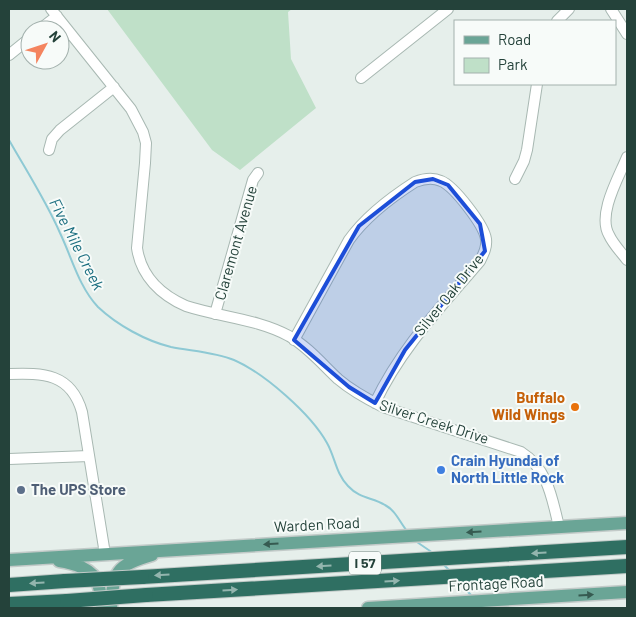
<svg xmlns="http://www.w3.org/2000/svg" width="636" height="617" viewBox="0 0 636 617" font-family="Barlow,sans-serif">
  <rect width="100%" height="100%" fill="#e6efeb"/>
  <path fill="#bfe0c8" d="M 107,9 L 292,9 L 288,12 L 291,59 L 316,108 L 240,170 L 212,150 Z"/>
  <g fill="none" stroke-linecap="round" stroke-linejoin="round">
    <path stroke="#8ec9d4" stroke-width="2" d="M 9,140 C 26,170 46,201 60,233 C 72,258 79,287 98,307 C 117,325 146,341 171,347 C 191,351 215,352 234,360 C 264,373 311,414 327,443 C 335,457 336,474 348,486 C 360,499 372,497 385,505 C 396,511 399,521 407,531
      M 414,540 L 433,553
      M 443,564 L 450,571
      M 459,583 L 473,597"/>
    <defs>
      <path id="minor" d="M 51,9 L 131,109 L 143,132 L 146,143 L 145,163 L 137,248 C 141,276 161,295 186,306 C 220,317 258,319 289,336 C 308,347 322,364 338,379 C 352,391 367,399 383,407 L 521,452 C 548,469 552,498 559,527
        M 611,9 L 627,34
        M 557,21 L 569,9
        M 39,30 L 57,16
        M 9,55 L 30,38
        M 361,78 L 448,9
        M 49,150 L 52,139 L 60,130 L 114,87
        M 627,157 C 619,177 597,214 609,235 C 613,244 621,252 627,260
        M 515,179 L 524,161 L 527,150 L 537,84
        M 215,314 L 253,180 L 258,173
        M 294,340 L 349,240 C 366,216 390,198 415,182 C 423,179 432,177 441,181 C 454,186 484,225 486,239 C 487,247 484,253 480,261 C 441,307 401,348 375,403
        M 9,374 C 43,373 71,373 82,412 L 105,554
        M 9,459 L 89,456"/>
      <path id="major" d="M 9,560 L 627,523
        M 59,561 C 73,563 94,569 98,584 C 101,592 101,601 102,608
        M 111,608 C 113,572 116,565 152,555
        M 368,608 L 627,592"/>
      <path id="highway" d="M 142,577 L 627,547
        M 9,585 L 65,581
        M 146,595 L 627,566
        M 9,604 L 67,601"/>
    </defs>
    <use href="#minor" stroke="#a8b8b2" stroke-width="12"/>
    <use href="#major" stroke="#c2cac8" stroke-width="15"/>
    <use href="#highway" stroke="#c2cac8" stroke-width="16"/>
    <use href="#minor" stroke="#fff" stroke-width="10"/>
    <use href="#major" stroke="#6aa596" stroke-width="12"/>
    <use href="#highway" stroke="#2f6f62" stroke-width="14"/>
    <defs>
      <path id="highway-bridge" d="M 65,581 L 142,577
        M 67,601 L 146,595"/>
    </defs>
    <use href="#highway-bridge" stroke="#c2cac8" stroke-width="16" stroke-linecap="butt"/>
    <use href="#highway-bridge" stroke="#2f6f62" stroke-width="14"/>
  </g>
  <defs><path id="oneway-solid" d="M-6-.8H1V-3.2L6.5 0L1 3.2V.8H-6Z" transform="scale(1.25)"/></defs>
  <g fill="#365b51">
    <use href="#oneway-solid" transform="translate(474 532) rotate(177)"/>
    <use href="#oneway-solid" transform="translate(271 544) rotate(177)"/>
    <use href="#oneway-solid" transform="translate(586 595) rotate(-3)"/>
  </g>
  <g fill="#93b5ae">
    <use href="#oneway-solid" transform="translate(539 553) rotate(177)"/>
    <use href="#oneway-solid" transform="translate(324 566) rotate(177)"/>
    <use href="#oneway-solid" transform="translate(162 575) rotate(177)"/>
    <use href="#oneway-solid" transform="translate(392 581) rotate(-4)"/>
    <use href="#oneway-solid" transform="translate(37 583) rotate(177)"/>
    <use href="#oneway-solid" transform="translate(230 590) rotate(-3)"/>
  </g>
  <path fill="#1d4ed8" fill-opacity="0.2" stroke="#1d4ed8" stroke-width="4" stroke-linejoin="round" d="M 433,179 L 448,185 L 480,224 L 485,251 L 405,350 L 375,403 L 349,387 L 294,340 L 359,226 L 415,182 Z"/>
  <circle fill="#e8710a" stroke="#f7fbf9" stroke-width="2" cx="575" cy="407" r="5"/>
  <circle fill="#3f7fe0" stroke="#f7fbf9" stroke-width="2" cx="441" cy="470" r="5"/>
  <circle fill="#5c6f8a" stroke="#f7fbf9" stroke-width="2" cx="21" cy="490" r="5"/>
  <g text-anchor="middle" stroke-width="4" stroke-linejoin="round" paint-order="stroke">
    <rect fill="#f7fbf9" stroke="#637a73" stroke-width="1" x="349" y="551.5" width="32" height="23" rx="4"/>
    <g font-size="14" font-weight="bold" fill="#24423a">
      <text x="365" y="568">I 57</text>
    </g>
    <g font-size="15" fill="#24423a" stroke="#f7fbf9">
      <text transform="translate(236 243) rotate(-74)" y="5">Claremont Avenue</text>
      <text transform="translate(449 295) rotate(-51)" y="5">Silver Oak Drive</text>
      <text transform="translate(434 422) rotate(18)" y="5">Silver Creek Drive</text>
      <text transform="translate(317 525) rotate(-3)" y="5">Warden Road</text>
      <text transform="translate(496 584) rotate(-3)" y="5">Frontage Road</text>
    </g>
    <g font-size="15" font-weight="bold" fill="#c56008" stroke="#f7fbf9" text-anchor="end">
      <text x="565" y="403">Buffalo<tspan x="565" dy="17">Wild Wings</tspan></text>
    </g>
    <g font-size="15" font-weight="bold" fill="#366cbe" stroke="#f7fbf9" text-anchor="start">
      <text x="451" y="466">Crain Hyundai of<tspan x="451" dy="17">North Little Rock</tspan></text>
    </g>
    <g font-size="15" font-weight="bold" fill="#4e5e75" stroke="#f7fbf9" text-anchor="start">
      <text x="31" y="495">The UPS Store</text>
    </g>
    <g font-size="16" font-style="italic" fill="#1c6f80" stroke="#f7fbf9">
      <text transform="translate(77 244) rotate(63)" y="6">Five Mile Creek</text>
    </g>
  </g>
  <rect width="636" height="617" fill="none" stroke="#24423a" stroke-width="20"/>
  <rect x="454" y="20" width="162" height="65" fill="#f7fbf9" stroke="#a3b1ad"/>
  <rect x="464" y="36" width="25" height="8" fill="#6aa596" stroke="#a3b1ad"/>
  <text x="498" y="45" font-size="15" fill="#24423a">Road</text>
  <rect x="464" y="58" width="25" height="15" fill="#bfe0c8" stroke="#a3b1ad"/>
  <text x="498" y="70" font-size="15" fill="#24423a">Park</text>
  <g transform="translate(45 45) rotate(50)"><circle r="24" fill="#f7fbf9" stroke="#a3b1ad"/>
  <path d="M0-4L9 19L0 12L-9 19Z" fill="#f4845f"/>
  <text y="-8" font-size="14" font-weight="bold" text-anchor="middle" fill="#24423a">N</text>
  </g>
</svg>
